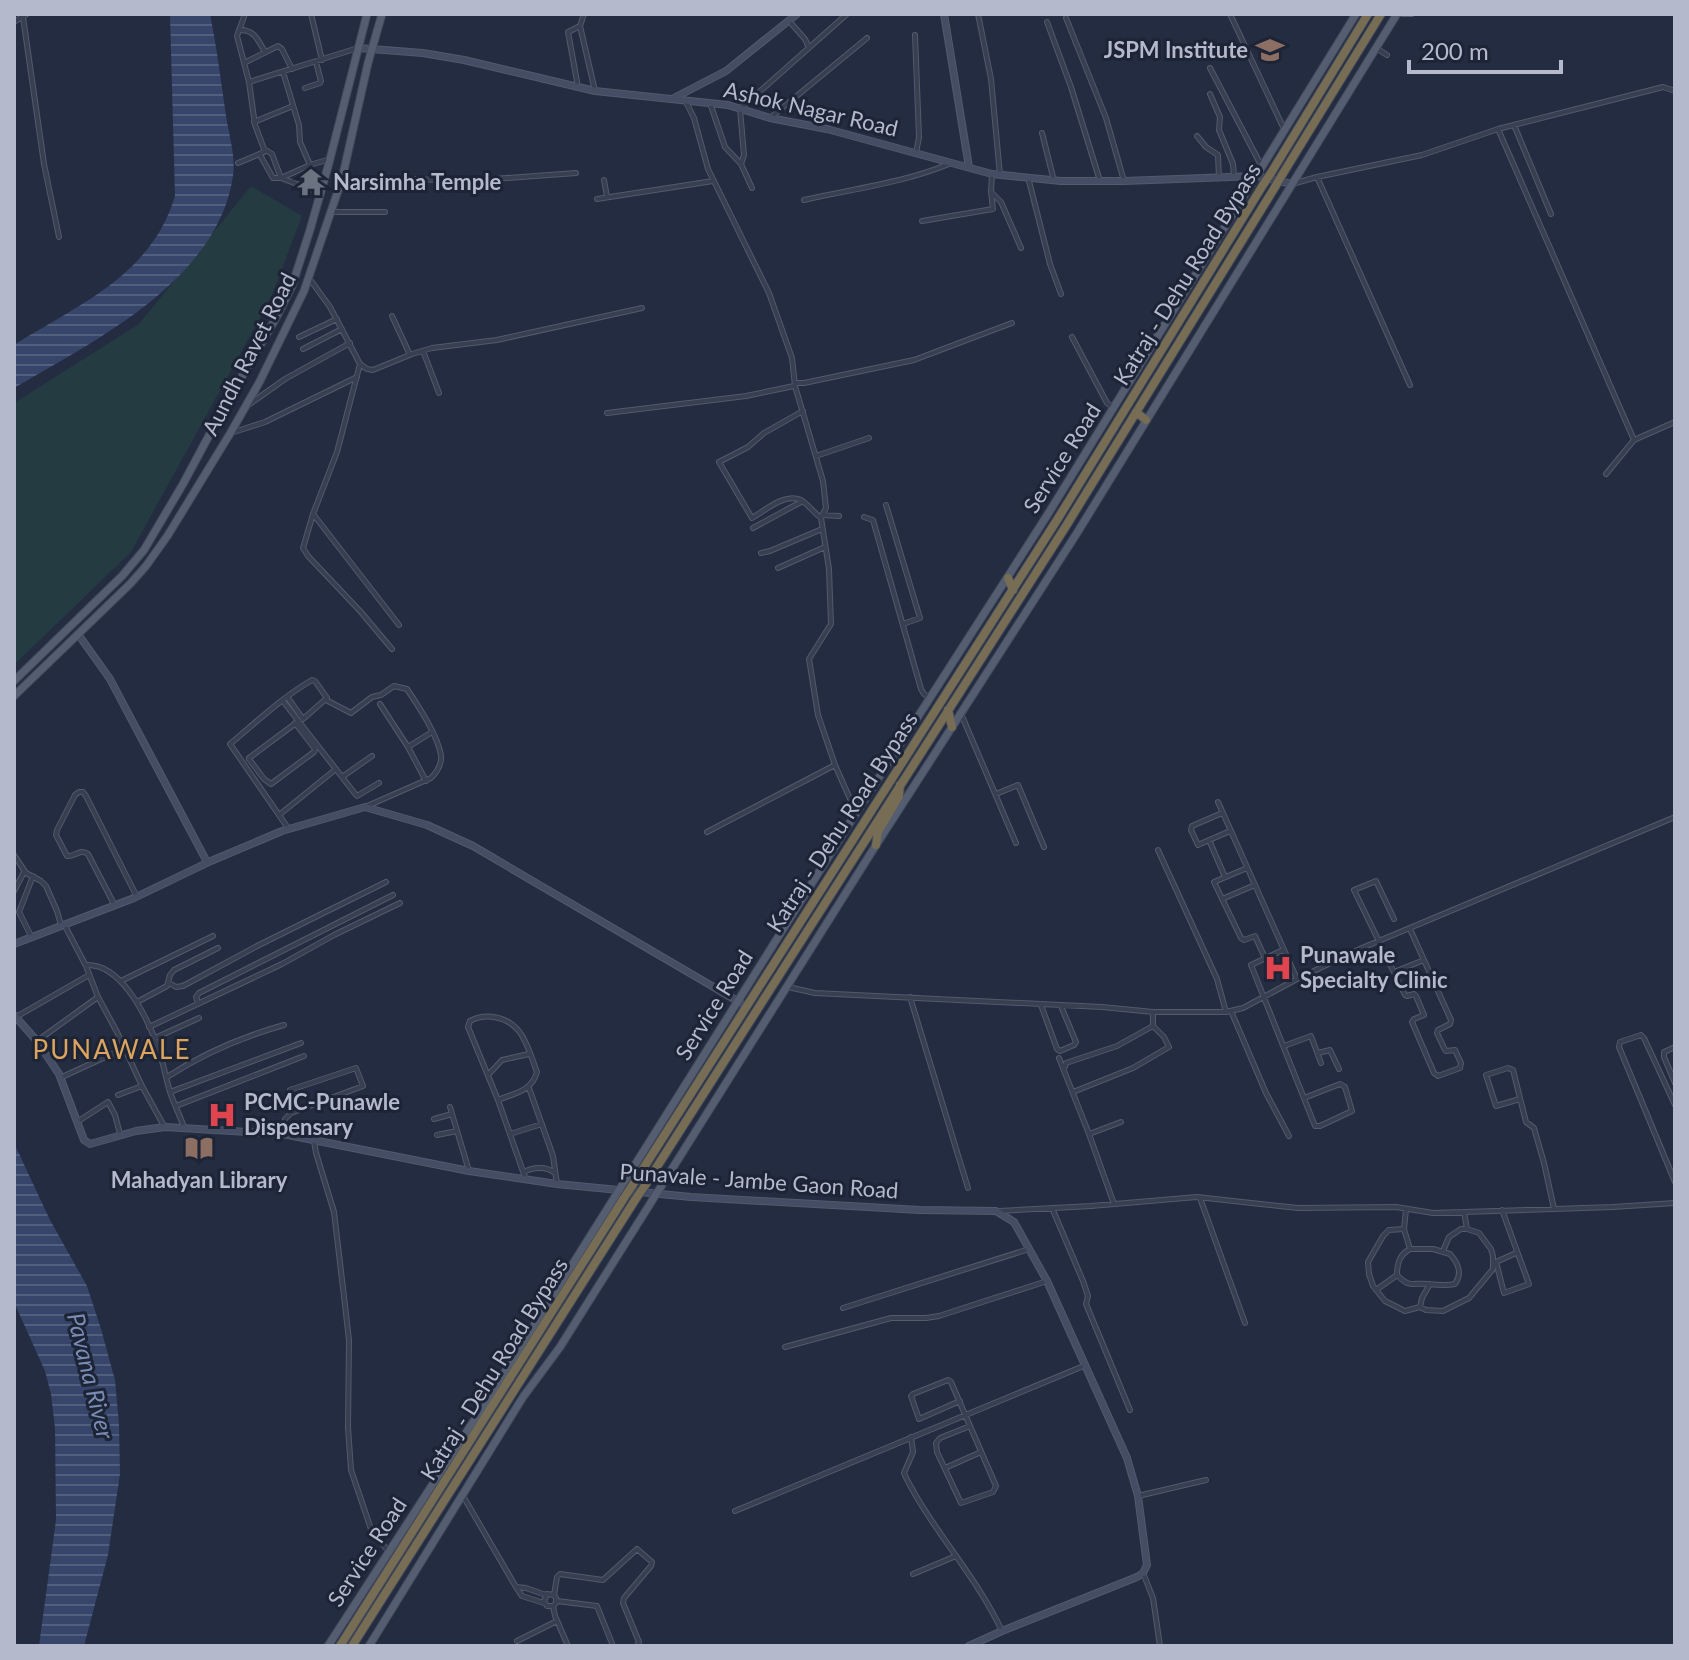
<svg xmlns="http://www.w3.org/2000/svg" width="1689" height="1660" viewBox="0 0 1689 1660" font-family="Lato,sans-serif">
  <defs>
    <pattern id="water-rules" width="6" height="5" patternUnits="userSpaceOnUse" patternTransform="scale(2)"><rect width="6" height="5" fill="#364569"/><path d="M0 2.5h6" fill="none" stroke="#515e7d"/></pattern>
  </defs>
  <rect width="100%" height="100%" fill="#232c41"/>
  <path fill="#253b42" d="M 251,186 L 302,216 L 271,298 L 131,552 L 14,665 L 14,403 L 139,324 Z"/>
  <path fill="url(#water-rules)" d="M 170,14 L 210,14 C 217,48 221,82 226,116 C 229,135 236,158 233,176 C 218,280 96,340 14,388 L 14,345 C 79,304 151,276 175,196 Z
    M 14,1143 L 50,1220 L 87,1286 L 101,1329 L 115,1380 L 119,1424 L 120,1474 L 108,1555 L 84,1646 L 39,1646 L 56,1520 L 55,1428 L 51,1394 L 45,1371 L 14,1302 Z"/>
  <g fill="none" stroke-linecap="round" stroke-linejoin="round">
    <defs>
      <path id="street" d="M 311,14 L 322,60
        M 584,14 L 580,26 L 595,91
        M 978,14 L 991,79 L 1000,175
        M 1230,14 L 1284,129
        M 1402,14 L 1412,14
        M 23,17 L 44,164 L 59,237
        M 1066,18 L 1106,118 L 1124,181
        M 789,21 L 805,39 L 809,48
        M 14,22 L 27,14
        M 1047,22 L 1071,87 L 1100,181
        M 239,30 C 254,29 258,40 265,52
        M 915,35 L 919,137 L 916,153
        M 1376,48 L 1387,55
        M 244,63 L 278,46 L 282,49 L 292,69
        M 1210,68 L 1261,165
        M 283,72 L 299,125 L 300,142 L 310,165
        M 249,82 L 358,48
        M 578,87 L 568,32 L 580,26
        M 305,88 L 320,83 L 321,81 L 316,62
        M 1210,94 L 1220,117 L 1219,130 L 1233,164 L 1234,177
        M 686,102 L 694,118 L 708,169 L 769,293 L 792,358 L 795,386 L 823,481 L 826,508 L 821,518 L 829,569 L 831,624 L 809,659 L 818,715 L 835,765 L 855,810
        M 710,103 L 725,147 L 741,164
        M 770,118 L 867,38
        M 254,122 L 293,106
        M 1514,125 L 1551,214
        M 1498,129 L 1634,440 L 1606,474
        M 1042,133 L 1054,181
        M 1197,136 L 1206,147 L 1218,155 L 1219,178
        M 264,149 L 272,154 L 281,178
        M 260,155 L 273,178 L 281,178 L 321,193
        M 238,163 L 264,152 L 264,149 L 255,125 L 249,82 L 237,36 L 245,14
        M 992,174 L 991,192 L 1001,202 L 1021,248
        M 1028,177 L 1050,264 L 1061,294
        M 1317,177 L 1410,385
        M 281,178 L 310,165 L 330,159
        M 342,179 L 411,179 L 466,181 L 576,173
        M 604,180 L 607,197
        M 1292,184 L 1317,177 L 1422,155 L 1498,129 L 1663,87 L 1675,91
        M 752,188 L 741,164 L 744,155 L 740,109 L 847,14
        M 597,199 L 713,181
        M 804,200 C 852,189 903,183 949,164
        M 331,212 L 385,212
        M 922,221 L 993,209 L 991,192
        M 309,278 L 330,307 L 360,364 L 337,452 L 313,514 L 303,548 L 308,556 L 360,611 L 392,649
        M 392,316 L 410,355
        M 299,337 L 337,319
        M 1072,337 L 1107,403 L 1112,407
        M 303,349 L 342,329
        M 423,351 L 439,393
        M 360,364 L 367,369 L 373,370 L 412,354 L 432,348 L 497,340 L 642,308
        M 796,383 L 804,383 L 914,360 L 1012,323
        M 247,406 L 285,379 L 350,343
        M 803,411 L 764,433 L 748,447 L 719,462 L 752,518 C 766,510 784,493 801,500 C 808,504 814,513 821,518
        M 607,413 L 746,396 L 794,386
        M 234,432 L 265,422 L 357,377
        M 1634,440 L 1675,422
        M 816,456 L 869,438
        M 886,505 L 920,618 L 903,624
        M 313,514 L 399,625
        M 822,515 L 839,516
        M 864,517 L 873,520 L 921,689 L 924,694 L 930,698
        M 753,528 L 801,502
        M 761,553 L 770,551 L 822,529
        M 778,568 L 825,547
        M 288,698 L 303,719 L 327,698 L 315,681 L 312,680 C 284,696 255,723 230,744 L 288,828
        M 326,700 L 351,713 L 372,697 L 381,695 L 394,686 L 407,689 C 419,707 437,734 441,755 C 442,764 437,772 431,778 L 365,807
        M 283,701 L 356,795 L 357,796 L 379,783
        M 380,704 L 408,747 L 426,781
        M 962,716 L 1016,843
        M 408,747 L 432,732
        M 249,758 L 296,723
        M 249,759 L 264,779 L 271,784 L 314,752 L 315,749 L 295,723
        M 342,777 L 372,756
        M 996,794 L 1018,785 L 1044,847
        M 1218,802 L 1297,979
        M 1222,813 L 1192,826 L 1191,830 L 1198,845 L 1230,831
        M 279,815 L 336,769
        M 707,832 L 835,765
        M 1209,840 L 1225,877
        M 1158,850 L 1217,979 L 1226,1012
        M 14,855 L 26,873 L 41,881 L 46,886 L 57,911 L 61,925
        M 1247,868 L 1214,882 L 1241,938 L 1244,940 L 1255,936 L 1265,958
        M 14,891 L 24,872
        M 1222,899 L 1255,885
        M 114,904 L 88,854 C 80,848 75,857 67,856 L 56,835 L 57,830 L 75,795 L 79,792 L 83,792 L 86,796 L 137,897
        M 1394,919 L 1376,881 L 1354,890 L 1405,995 L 1407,996 L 1414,994 L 1416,996 L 1424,1015 L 1414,1019 L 1412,1022 L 1434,1073 L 1438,1076 L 1460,1068 L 1461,1063 L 1455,1050 L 1446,1051 L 1445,1050 L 1437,1033 L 1438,1030 L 1450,1024 L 1451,1020 L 1410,929
        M 64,924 L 86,966 L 98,997 L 117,1032 L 142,1086 L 164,1126
        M 31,936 L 19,912 L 33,876
        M 1283,950 L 1251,965 L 1315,1126 L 1320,1126 L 1352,1111 L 1345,1087 L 1340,1084 L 1304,1098
        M 87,965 C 120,964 144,1012 155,1039 C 162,1056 165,1075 170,1092 C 174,1104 180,1116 184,1127
        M 1394,972 L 1424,960
        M 121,981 L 213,936
        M 169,983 L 176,987 L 183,986 L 259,945 L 386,882
        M 788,987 L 815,993 L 1102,1007 L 1153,1012 L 1226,1012 L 1243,1008 L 1297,979 L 1362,948 L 1675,817
        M 910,997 L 968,1188
        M 137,1002 L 167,986 L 170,975 L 174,970 L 218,948
        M 198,1003 L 196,997 L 199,993 L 393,895
        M 1041,1005 L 1057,1049 L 1060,1051 L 1074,1045 L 1076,1042 L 1061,1006
        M 1231,1011 L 1266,1093 L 1289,1136
        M 16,1017 L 89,975
        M 149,1027 L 282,964 L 334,935 L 400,903
        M 155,1038 L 199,1018
        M 37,1041 L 98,997
        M 1284,1046 L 1311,1036 L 1321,1063
        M 1675,1047 L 1664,1052 L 1664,1057 L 1675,1083
        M 1318,1053 L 1330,1050 L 1339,1069
        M 1059,1058 L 1089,1134 L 1114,1204
        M 1065,1067 L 1066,1063 L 1117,1046 L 1153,1026 L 1153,1012
        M 488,1075 L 502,1060 L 529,1054
        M 62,1077 L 125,1048
        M 167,1077 C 204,1053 241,1037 284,1025
        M 529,1088 L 553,1156 L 557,1184
        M 170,1092 L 301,1043
        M 1073,1092 L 1133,1068 L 1169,1047 L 1164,1037 L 1153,1026
        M 118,1095 L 142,1086
        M 1520,1099 L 1496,1106 L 1486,1075 L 1508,1068 L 1513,1070 L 1526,1122 L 1534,1128 L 1544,1163 L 1554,1209
        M 498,1100 C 515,1093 532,1091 537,1072 C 532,1059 527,1040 518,1030 C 506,1016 485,1013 470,1021 L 468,1027 L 498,1100 L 526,1180
        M 1675,1105 L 1644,1038 L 1641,1035 L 1620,1042 L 1619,1047 L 1675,1182
        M 176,1106 L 304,1056
        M 450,1107 L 469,1171
        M 434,1119 L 452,1114
        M 77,1122 L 108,1102 L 115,1115 L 120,1134
        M 283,1134 L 285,1119 L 291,1113 L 363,1086 L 356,1068 L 290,1090
        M 510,1134 L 542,1124
        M 1089,1134 L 1121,1122
        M 437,1135 L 457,1131
        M 314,1141 L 316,1153 L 334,1212 L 343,1288 L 349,1340 L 348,1427 L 351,1470 L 371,1529 L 388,1551
        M 524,1172 C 533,1167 546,1166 555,1173
        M 1200,1198 L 1245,1323
        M 1052,1208 L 1083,1281 L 1088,1296 L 1086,1304 L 1130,1410
        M 1406,1209 L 1404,1229 L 1410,1249
        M 1502,1210 L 1529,1284 L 1504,1293 L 1496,1262 L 1516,1253
        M 999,1211 L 1091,1206 L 1197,1197 L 1298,1208 L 1396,1207 L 1433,1213 L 1613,1207 L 1675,1203
        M 1464,1212 L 1467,1229
        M 1404,1229 L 1389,1230 L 1383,1236 L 1368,1262 L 1369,1274 L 1373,1286 L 1385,1301 L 1405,1311 L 1420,1307 L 1426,1310 L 1443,1311 L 1469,1298 L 1493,1269 L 1493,1256 L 1491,1249 L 1479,1233 L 1467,1229 L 1461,1229 L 1449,1237 L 1443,1251
        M 1410,1249 L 1433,1249 L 1450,1254 C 1458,1263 1463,1273 1455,1284 C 1445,1286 1438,1285 1428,1284 C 1412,1282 1411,1289 1397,1275 C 1397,1264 1399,1255 1410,1249 Z
        M 1376,1290 L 1397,1275
        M 1420,1307 L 1422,1298 L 1430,1284
        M 843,1308 L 1029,1249
        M 785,1347 L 891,1318 L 926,1318 L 939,1316 L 1047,1281
        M 960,1401 L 919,1419 L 911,1396 L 913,1394 L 948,1380 L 951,1382 L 996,1486 L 993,1492 L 961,1503 L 937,1452 L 936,1443 L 940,1438 L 970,1426
        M 911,1437 L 913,1452 L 904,1473 C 907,1481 912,1488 916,1496 C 943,1542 979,1582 1002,1631
        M 945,1468 L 981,1452
        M 463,1496 L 516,1587
        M 1138,1496 L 1206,1480
        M 735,1511 L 1086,1365
        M 1143,1573 L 1153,1598 L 1160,1646
        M 913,1574 L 956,1556
        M 554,1595 L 547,1594 L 544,1601 L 547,1606 L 553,1606 L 556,1603 L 556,1598 L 554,1595 L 557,1577 L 560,1574 L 603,1580 L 637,1549 L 652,1562 L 651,1566 L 624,1598 L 623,1603 L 639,1642 L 637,1646
        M 557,1601 L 597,1606 L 613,1646
        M 544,1603 L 522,1596 L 516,1587 L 526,1588 L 546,1595
        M 553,1606 L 555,1616 L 568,1646
        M 517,1641 L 557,1621"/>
      <path id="secondary" d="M 944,14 L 969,167
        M 358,48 L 423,53 L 464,60 L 595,91 L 728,105 L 770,118 L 827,129 L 992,174 L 1061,181 L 1124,181 L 1257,176 L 1292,184
        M 672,99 L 726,71 L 797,14
        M 78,634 L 110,679 L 207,862
        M 14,944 L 134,898 L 211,861 L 282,831 L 365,807 L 427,825 L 473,846 L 746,1006
        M 14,1015 L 37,1041 L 59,1074 L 84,1140 L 90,1144 L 136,1131 L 165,1127 L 283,1134 L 469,1171 L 557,1184 L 691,1197 L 920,1210 L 996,1211 L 1014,1222 L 1047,1281 L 1127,1458 L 1138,1496 L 1147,1565 L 1143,1573 L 1137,1577 L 1002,1631 L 969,1646"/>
      <path id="primary" d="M 14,681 L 122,576 L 144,550 L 183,484 L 227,402 L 276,318 L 292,286 L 310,230 L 329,163 L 367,14
        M 14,696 L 130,584 L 146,566 L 168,535 L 231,432 L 260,381 L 304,291 L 342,179 L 368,63 L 382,14
        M 328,1646 L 486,1402 L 851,821 L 1048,514 L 1356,14
        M 369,1646 L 523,1397 L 560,1347 L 876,845 L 1077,533 L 1397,14"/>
      <path id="highway" d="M 1271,173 L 1368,14
        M 1282,175 L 1381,14
        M 1136,412 L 1146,420
        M 1008,578 L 1013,590
        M 948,710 L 952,727
        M 876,845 L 878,832 L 899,796 L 900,785
        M 632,1186 L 1057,520 L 1263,185
        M 644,1187 L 1066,526 L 1275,187
        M 340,1646 L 624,1198
        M 352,1646 L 635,1200"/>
    </defs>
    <use href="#street" stroke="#525a6b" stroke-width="6"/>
    <use href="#secondary" stroke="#525a6b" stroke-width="8"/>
    <use href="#primary" stroke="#41485a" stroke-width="9"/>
    <use href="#highway" stroke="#3f4758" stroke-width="10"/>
    <use href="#street" stroke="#373f51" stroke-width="4"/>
    <use href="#secondary" stroke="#454d64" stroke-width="6"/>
    <use href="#primary" stroke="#555e71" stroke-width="7"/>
    <use href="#highway" stroke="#776d54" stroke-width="8"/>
    <defs>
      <path id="highway-bridge" d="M 1263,185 L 1271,173
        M 1275,187 L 1282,175
        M 624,1198 L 632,1186
        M 635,1200 L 644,1187"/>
    </defs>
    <use href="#highway-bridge" stroke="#3f4758" stroke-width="10" stroke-linecap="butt"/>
    <use href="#highway-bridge" stroke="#776d54" stroke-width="8"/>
  </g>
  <defs>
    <symbol id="university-bare" viewBox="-9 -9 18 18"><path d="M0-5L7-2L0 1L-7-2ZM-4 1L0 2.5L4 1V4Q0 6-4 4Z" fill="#8d6e63" stroke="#1c2436" stroke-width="2.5" paint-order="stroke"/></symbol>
    <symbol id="temple-bare" viewBox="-9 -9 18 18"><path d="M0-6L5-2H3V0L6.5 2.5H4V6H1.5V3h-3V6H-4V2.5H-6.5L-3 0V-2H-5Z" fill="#6b7280" stroke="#1c2436" stroke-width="2.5" paint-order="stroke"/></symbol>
    <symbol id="hospital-bare" viewBox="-9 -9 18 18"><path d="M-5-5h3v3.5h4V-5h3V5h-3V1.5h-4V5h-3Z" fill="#e0444e" stroke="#1c2436" stroke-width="2.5" paint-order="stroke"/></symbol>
    <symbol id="library-bare" viewBox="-9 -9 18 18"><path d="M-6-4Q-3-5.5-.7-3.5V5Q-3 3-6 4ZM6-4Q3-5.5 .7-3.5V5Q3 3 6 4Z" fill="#8d6e63" stroke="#1c2436" stroke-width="2.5" paint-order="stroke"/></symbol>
  </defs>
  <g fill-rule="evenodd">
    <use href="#university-bare" x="1250" y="30" width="40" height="40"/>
    <use href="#temple-bare" x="291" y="162" width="40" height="40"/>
    <use href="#hospital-bare" x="1258" y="948" width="40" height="40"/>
    <use href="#hospital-bare" x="202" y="1095" width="40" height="40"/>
    <use href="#library-bare" x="179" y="1128" width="40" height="40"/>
  </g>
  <g text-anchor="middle" stroke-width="6" stroke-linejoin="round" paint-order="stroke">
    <g font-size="22" font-weight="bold" fill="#b4bacb" stroke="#1c2436" text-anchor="start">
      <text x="1248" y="58" text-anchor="end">JSPM Institute</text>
      <text x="333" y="190">Narsimha Temple</text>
      <text x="1300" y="963">Punawale<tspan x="1300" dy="25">Specialty Clinic</tspan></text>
      <text x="244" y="1110">PCMC-Punawle<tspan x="244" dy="25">Dispensary</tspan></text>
      <text x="199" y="1188" text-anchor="middle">Mahadyan Library</text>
    </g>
    <g font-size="22" fill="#b4bacb" stroke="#1c2436">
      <text transform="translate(811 109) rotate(13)" y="8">Ashok Nagar Road</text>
      <text transform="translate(1187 274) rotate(-58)" y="8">Katraj - Dehu Road Bypass</text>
      <text transform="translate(249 354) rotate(-63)" y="8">Aundh Ravet Road</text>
      <text transform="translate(1062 458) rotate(-58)" y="8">Service Road</text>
      <text transform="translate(842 822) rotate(-57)" y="8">Katraj - Dehu Road Bypass</text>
      <text transform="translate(714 1005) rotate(-58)" y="8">Service Road</text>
      <text transform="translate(759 1181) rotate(4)" y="8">Punavale - Jambe Gaon Road</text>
      <text transform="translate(494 1369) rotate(-58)" y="8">Katraj - Dehu Road Bypass</text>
      <text transform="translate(367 1552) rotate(-57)" y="8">Service Road</text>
    </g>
    <g font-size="24" font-style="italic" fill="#7a8cb4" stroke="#1c2436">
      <text transform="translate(90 1376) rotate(76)" y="8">Pavana River</text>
    </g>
    <g font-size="26" letter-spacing="2" fill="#dca45e" stroke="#1c2436">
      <text x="112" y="1059">PUNAWALE</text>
    </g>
  </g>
  <rect width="1689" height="1660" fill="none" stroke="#b4bacb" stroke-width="32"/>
  <path d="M1409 60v12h152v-12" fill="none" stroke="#b4bacb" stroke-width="4"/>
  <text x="1421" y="60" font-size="24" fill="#b4bacb" stroke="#1c2436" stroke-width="6" paint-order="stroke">200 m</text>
</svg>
